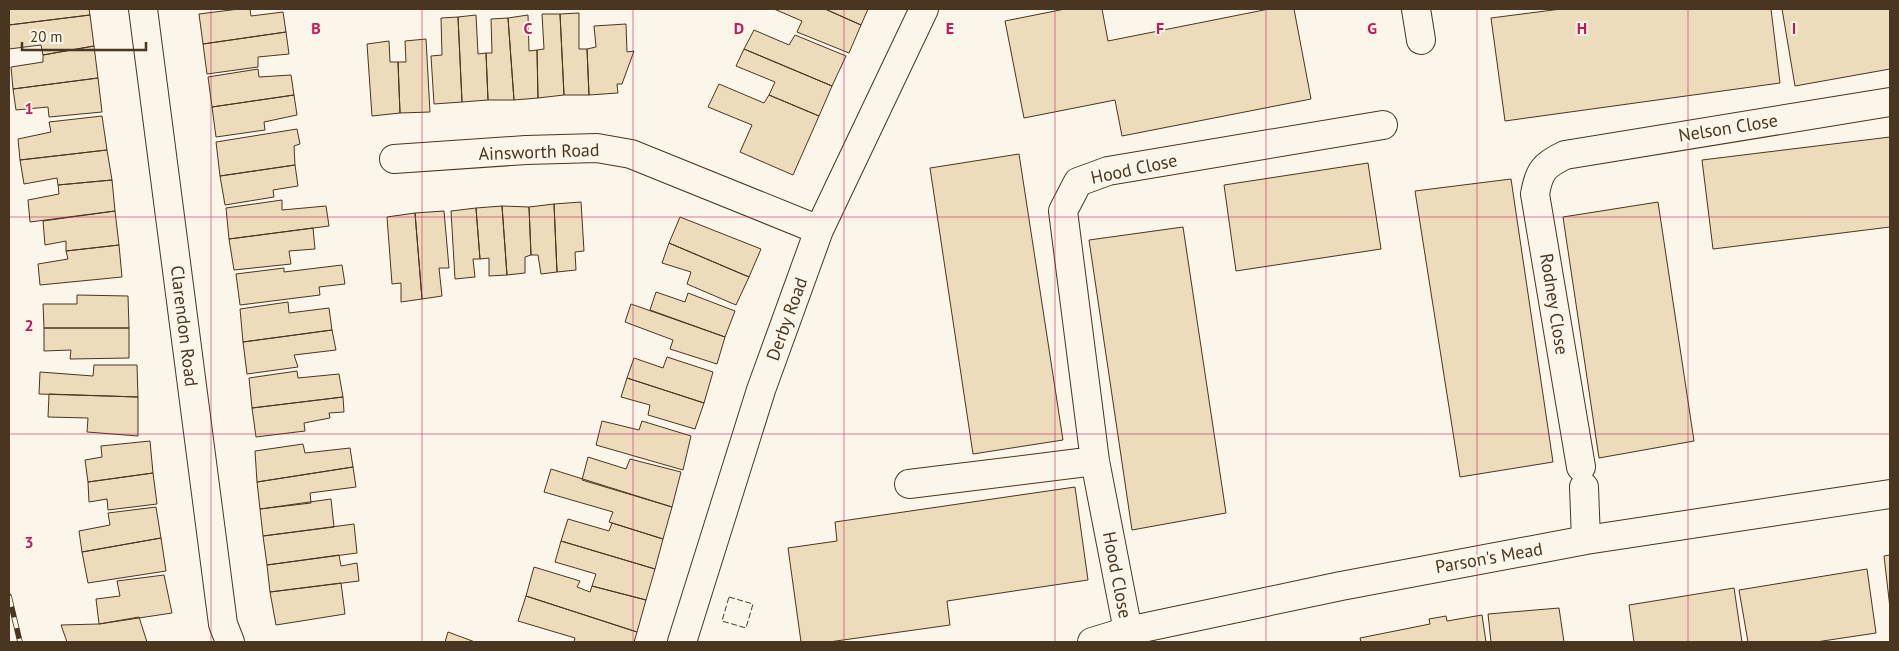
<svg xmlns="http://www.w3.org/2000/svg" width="1899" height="651" viewBox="0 0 1899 651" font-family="'PT Sans',sans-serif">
  <rect width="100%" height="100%" fill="#fbf6e9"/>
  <path fill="#ecdcbc" stroke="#4a3520" d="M 9,9 L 89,9 L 90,15 L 9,25 Z
    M 239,9 L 250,9 L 251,16 L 283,12 L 286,32 L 203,44 L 199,14 Z
    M 774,9 L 825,9 L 861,25 L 849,53 L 797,32 L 802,21 Z
    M 825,9 L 868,9 L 861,25 Z
    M 1065,9 L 1102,9 L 1108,41 L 1269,9 L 1294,9 L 1311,99 L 1122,136 L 1115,100 L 1024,118 L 1005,21 Z
    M 1561,9 L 1771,9 L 1780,83 L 1505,121 L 1491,18 Z
    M 1782,9 L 1890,9 L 1890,69 L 1795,86 Z
    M 579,13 L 579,49 L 587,49 L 589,95 L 564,95 L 560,14 Z
    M 542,14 L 560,14 L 564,95 L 538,98 L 537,50 L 544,49 Z
    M 90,15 L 94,46 L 43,55 L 41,45 L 9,49 L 9,25 Z
    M 476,15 L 478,54 L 486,53 L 488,100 L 462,102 L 458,17 Z
    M 528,15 L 529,51 L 537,50 L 538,98 L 514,100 L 508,18 Z
    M 458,17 L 462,102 L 434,104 L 431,56 L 442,55 L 441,18 Z
    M 508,18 L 514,100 L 488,100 L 486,53 L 492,53 L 491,19 Z
    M 626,24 L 627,52 L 634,51 L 622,84 L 617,84 L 618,93 L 589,95 L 587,49 L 596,47 L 594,26 Z
    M 754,30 L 789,45 L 795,35 L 846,56 L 832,86 L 744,49 Z
    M 286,32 L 289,54 L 258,57 L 258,67 L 207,74 L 203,44 Z
    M 426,39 L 430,112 L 400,113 L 398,62 L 406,62 L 405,41 Z
    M 389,41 L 390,62 L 398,62 L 400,113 L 372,116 L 367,44 Z
    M 94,46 L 98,78 L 13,89 L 11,67 L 43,62 L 43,55 Z
    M 744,49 L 832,86 L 819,116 L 769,95 L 775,82 L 736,66 Z
    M 258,69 L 259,77 L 291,75 L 294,95 L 212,107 L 208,77 Z
    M 98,78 L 102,112 L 49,117 L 48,107 L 16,110 L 13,89 Z
    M 719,84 L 764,103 L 769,95 L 819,116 L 793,175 L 740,152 L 752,125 L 708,107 Z
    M 294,95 L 297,115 L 264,122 L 265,130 L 216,137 L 212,107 Z
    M 102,116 L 107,150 L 20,160 L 18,139 L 51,132 L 49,122 Z
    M 297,129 L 300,144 L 294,146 L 295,165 L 220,176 L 216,142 Z
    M 1890,137 L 1890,227 L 1713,249 L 1702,160 Z
    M 107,150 L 112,180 L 58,185 L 57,178 L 24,184 L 20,160 Z
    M 1019,154 L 1063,440 L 973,454 L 930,168 Z
    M 1368,163 L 1381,249 L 1236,271 L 1224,185 Z
    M 295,165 L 298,186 L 273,190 L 274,197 L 225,205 L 220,176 Z
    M 1511,179 L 1553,462 L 1460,477 L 1415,191 Z
    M 112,180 L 115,211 L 30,222 L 28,200 L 59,194 L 58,185 Z
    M 282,200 L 282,210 L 326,206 L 329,226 L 229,239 L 226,208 Z
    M 581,202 L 584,251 L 575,252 L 576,270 L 557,272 L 554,204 Z
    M 1658,202 L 1694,441 L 1599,458 L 1563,217 Z
    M 554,204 L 557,272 L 541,274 L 538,255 L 531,255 L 529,207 Z
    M 502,206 L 507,275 L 489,276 L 489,258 L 480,259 L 476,208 Z
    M 502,206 L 529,207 L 531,255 L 525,257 L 525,273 L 507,275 Z
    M 476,208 L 480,259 L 473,259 L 475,277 L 455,279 L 451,211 Z
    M 115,211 L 119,245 L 66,251 L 66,241 L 45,245 L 43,221 Z
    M 444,211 L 449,268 L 439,268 L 442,296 L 422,299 L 415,213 Z
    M 415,213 L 422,299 L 401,302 L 401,283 L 392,284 L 387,217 Z
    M 680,217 L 761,249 L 749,277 L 669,243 Z
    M 1183,227 L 1226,513 L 1132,530 L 1089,240 Z
    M 313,228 L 315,249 L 289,251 L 291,264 L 234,270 L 229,239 Z
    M 669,243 L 749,277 L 736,305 L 687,284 L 691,272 L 662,263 Z
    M 119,245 L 122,277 L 40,285 L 38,264 L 68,259 L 66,251 Z
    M 342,265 L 345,284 L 319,287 L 320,295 L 240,305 L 236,274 L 284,268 L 284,272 Z
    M 656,292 L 685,302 L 688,293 L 735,311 L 725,337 L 650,310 Z
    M 77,295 L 128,296 L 129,328 L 44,328 L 43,304 L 77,304 Z
    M 288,302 L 289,313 L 329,308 L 332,330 L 243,342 L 240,309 Z
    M 631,304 L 725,337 L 717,364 L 670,349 L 673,340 L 625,322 Z
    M 44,328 L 129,328 L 129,358 L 70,359 L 71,350 L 44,351 Z
    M 332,330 L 336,350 L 294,355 L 298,367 L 247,374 L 243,342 Z
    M 667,357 L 713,372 L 704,403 L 627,378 L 634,358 L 663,368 Z
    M 94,365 L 137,365 L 138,397 L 39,394 L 40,372 L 93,376 Z
    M 297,371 L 298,378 L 339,374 L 343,397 L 252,408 L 249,378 Z
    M 627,378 L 704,403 L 695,429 L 648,415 L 650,405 L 621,397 Z
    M 49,394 L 138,397 L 138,436 L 87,432 L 88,418 L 48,417 Z
    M 343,397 L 344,412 L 329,413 L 330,418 L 304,423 L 305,431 L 256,437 L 252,408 Z
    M 602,421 L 639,430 L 642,421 L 691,436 L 683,470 L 596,445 Z
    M 150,441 L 153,473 L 88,482 L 85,460 L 102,457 L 101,446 Z
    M 303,444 L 305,453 L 350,448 L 353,467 L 257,482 L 255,451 Z
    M 588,457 L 626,469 L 630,459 L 681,472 L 672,507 L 582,480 Z
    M 353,467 L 356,487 L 310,493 L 311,503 L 260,509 L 257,482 Z
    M 551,469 L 672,507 L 663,539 L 609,522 L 613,512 L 544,492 Z
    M 153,473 L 157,504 L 108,510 L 107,499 L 89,502 L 88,482 Z
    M 1075,487 L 1088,580 L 947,601 L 950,625 L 829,642 L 801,642 L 788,548 L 837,541 L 835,522 Z
    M 331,499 L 334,527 L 263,536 L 260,509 Z
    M 156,507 L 161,538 L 82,552 L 79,531 L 110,525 L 108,513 Z
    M 568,519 L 609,531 L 612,523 L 663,539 L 655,569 L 561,541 Z
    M 354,524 L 357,553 L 267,565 L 263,536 Z
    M 161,538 L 166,571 L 88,583 L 82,552 Z
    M 561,541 L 655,569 L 646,600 L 592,586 L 596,574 L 555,562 Z
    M 339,555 L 341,566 L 357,563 L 359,581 L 270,592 L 267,565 Z
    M 1890,555 L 1890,608 L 1884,556 Z
    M 534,567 L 580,581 L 577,587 L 590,592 L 592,586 L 646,600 L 637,632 L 526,596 Z
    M 1867,569 L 1876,633 L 1816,642 L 1748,642 L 1739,590 Z
    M 164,575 L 172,613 L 99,624 L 96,599 L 120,596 L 117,581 Z
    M 341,583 L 345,614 L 276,625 L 270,592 Z
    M 1734,588 L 1742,642 L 1634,642 L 1629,605 Z
    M 526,596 L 637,632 L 634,642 L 574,642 L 575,638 L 518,621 Z
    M 1559,608 L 1564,642 L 1491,642 L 1488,614 Z
    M 1482,615 L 1486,642 L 1361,642 L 1360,638 L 1430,624 L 1429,619 L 1446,616 L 1447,621 Z
    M 139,617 L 147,642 L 67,642 L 61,625 L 99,624 Z
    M 448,632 L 475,642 L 445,642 Z"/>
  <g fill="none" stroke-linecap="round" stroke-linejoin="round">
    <defs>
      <path id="street" d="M 143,9 L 223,624 L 230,642
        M 1416,9 L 1421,40
        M 394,159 L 526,150 L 597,148 L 631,154 L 819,230
        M 1581,467 L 1535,194 C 1539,171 1544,165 1565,155 L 1890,102
        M 909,484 L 1095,461
        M 1584,487 L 1586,540
        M 1128,631 L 1095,461 L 1063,211 L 1078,182 L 1108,171 L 1383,125
        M 682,642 L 761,390 L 819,230 L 924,9
        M 1092,642 L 1128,631 L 1341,586 L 1586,540 L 1890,494"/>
    </defs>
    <use href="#street" stroke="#4a3520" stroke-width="30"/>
    <use href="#street" stroke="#fbf6e9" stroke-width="28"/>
    <defs>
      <path id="rail" d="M 9,596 L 20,642"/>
    </defs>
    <use href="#rail" stroke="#4a3520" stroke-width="5.5"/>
    <use href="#rail" stroke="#fbf6e9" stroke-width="4" stroke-dasharray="11" stroke-linecap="butt"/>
    <path stroke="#4a3520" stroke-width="1" stroke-dasharray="6 2.5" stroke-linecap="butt" d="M 729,597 L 753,604 L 746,628 L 722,621 Z"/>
  </g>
  <path fill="none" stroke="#c2185b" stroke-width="1" stroke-opacity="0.55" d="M 211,9 L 211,642M 422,9 L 422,642M 633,9 L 633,642M 844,9 L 844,642M 1055,9 L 1055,642M 1266,9 L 1266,642M 1477,9 L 1477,642M 1688,9 L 1688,642M 9,217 L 1890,217M 9,434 L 1890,434"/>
  <g text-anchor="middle" stroke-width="4" stroke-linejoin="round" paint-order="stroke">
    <g font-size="18" fill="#4a3520" stroke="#fbf6e9">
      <text transform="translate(1728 128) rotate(-9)" y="6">Nelson Close</text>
      <text transform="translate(539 152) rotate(-2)" y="6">Ainsworth Road</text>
      <text transform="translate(1134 169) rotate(-12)" y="6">Hood Close</text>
      <text transform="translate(1554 304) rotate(81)" y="6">Rodney Close</text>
      <text transform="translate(787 319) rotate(-70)" y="6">Derby Road</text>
      <text transform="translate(184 326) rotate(83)" y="6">Clarendon Road</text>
      <text transform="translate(1489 558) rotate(-10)" y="6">Parson's Mead</text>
      <text transform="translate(1117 575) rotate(79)" y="6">Hood Close</text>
    </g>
  </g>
  <g font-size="16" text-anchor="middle" font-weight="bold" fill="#c2185b" stroke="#fbf6e9" stroke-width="4" stroke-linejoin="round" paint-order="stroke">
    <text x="316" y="34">B</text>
    <text x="528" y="34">C</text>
    <text x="739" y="34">D</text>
    <text x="950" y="34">E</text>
    <text x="1160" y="34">F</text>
    <text x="1372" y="34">G</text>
    <text x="1582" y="34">H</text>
    <text x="1794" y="34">I</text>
    <text x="29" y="114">1</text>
    <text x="29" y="331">2</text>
    <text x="29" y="548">3</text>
  </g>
  <rect width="1899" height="651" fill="none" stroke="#4a3520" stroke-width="20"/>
  <path d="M22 42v8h124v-8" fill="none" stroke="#4a3520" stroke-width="2.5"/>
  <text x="30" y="42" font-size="15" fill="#4a3520" stroke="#fbf6e9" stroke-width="4" paint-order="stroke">20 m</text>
</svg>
